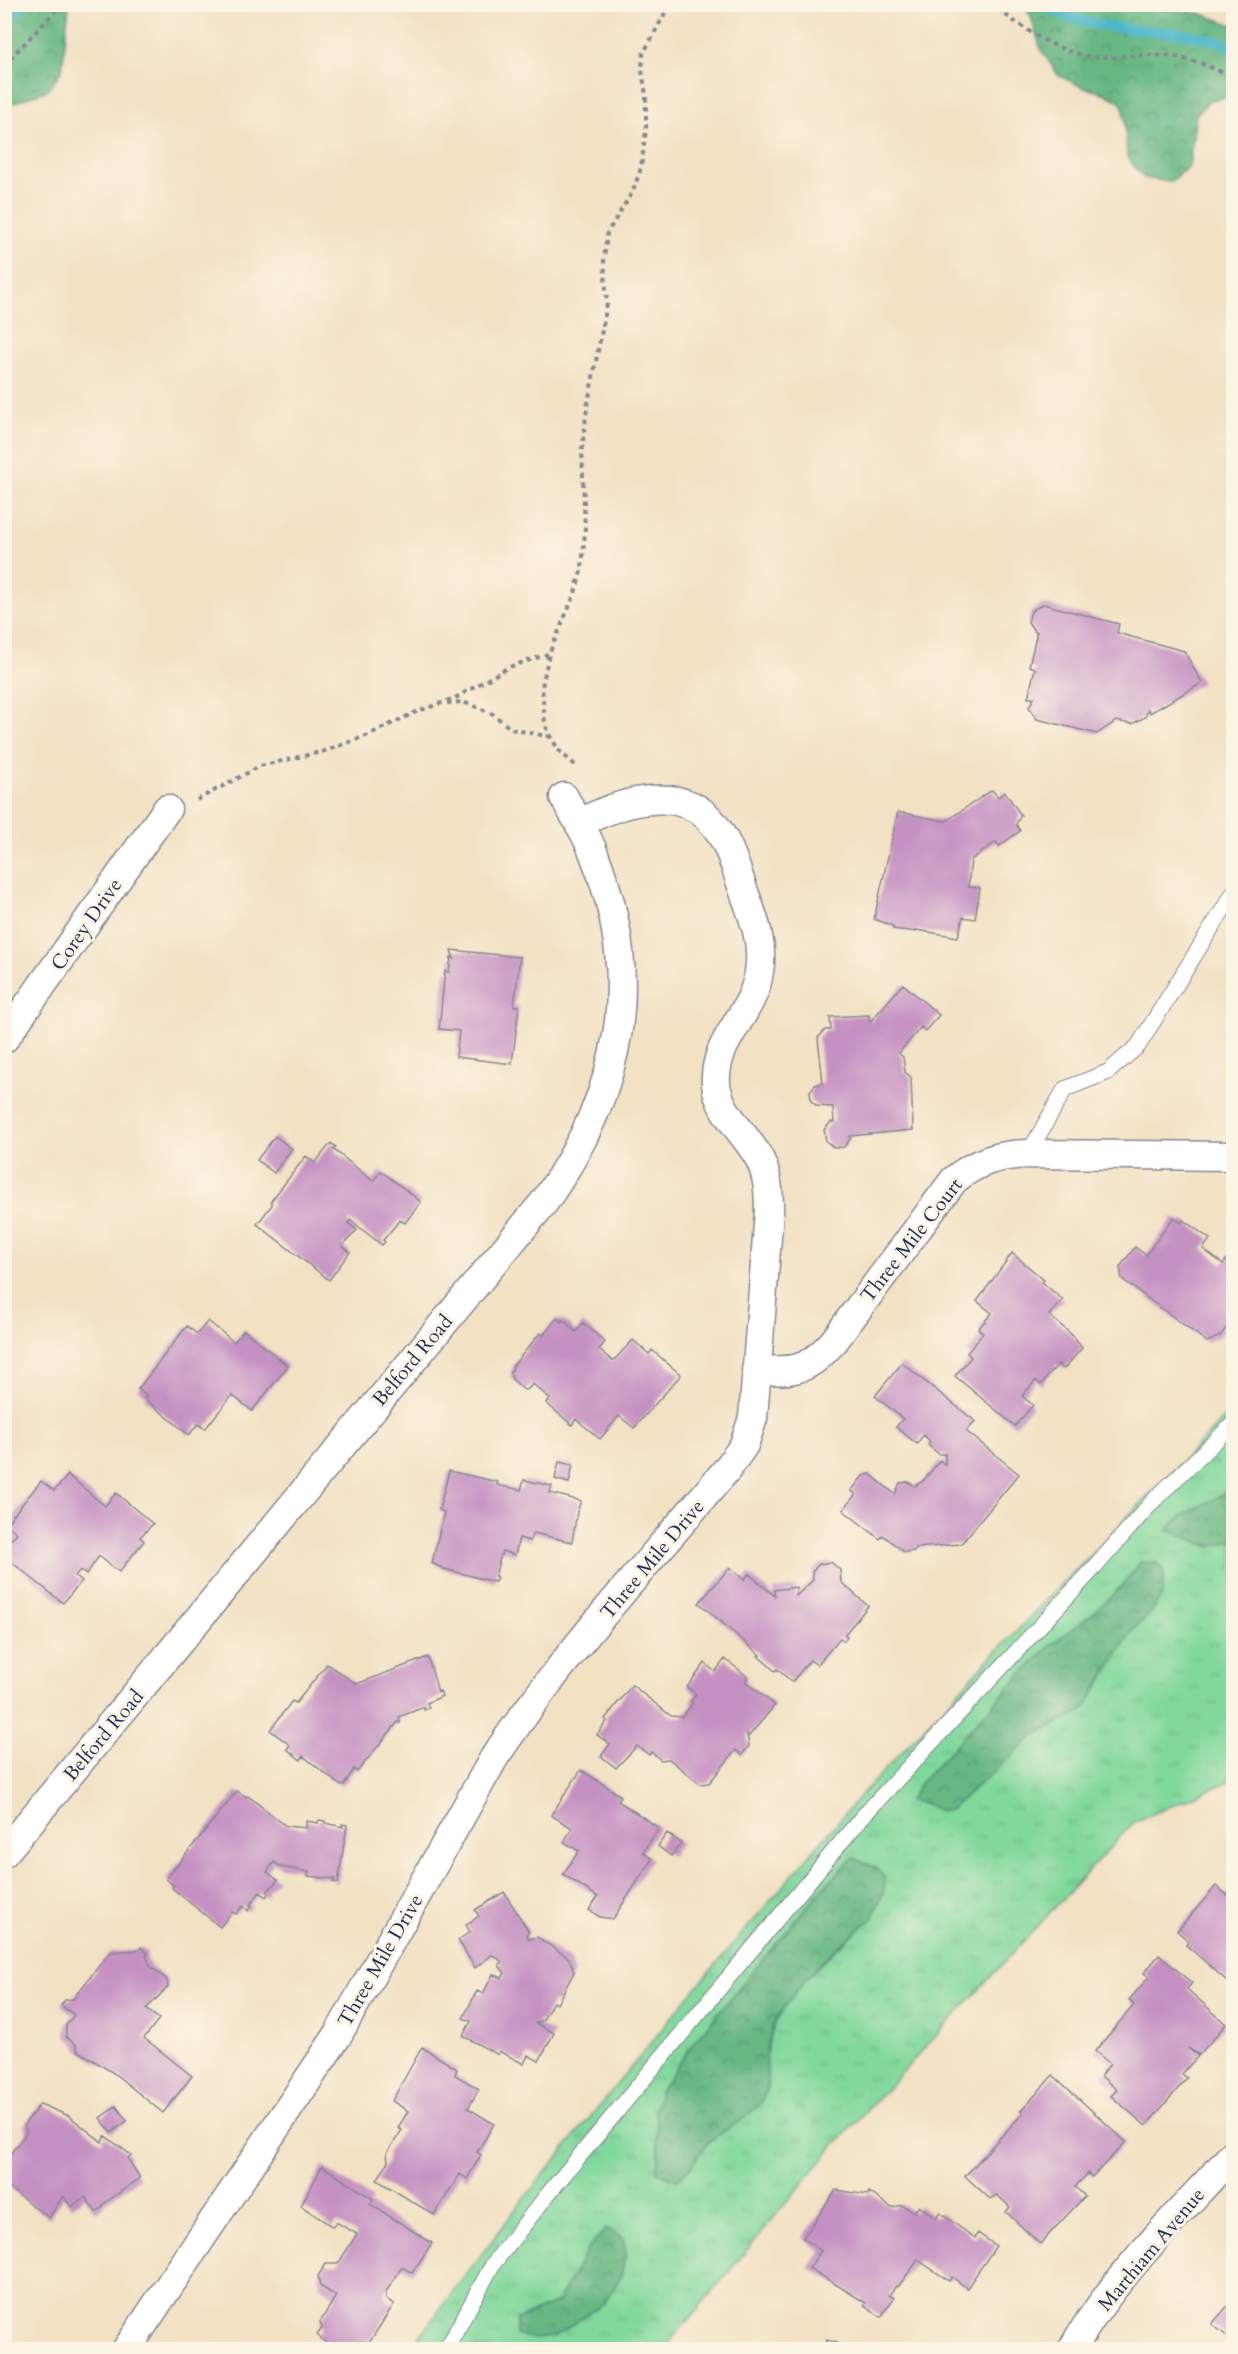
<svg xmlns="http://www.w3.org/2000/svg" width="1238" height="2354" viewBox="0 0 1238 2354" font-family="Cardo,serif">
  <defs>
    <pattern id="grass-tufts" width="24" height="20" patternUnits="userSpaceOnUse" patternTransform="scale(1.5)"><rect width="24" height="20" fill="#81d89c"/><path d="M3 7l-1-3M5 7V3M7 7l1-3M15 17l-1-3M17 17v-4M19 17l1-3" fill="none" stroke="#6fba89"/></pattern>
    <pattern id="forest-crowns" width="20" height="18" patternUnits="userSpaceOnUse" patternTransform="scale(1.5)"><rect width="20" height="18" fill="#68b884"/><path d="M2 6a3 3 0 1 1 6 0M12 15a3 3 0 1 1 6 0" fill="none" stroke="#55966f"/></pattern>
  </defs>
  <rect width="100%" height="100%" fill="#fcf5e5"/>
  <filter id="ink" filterUnits="userSpaceOnUse"><feTurbulence type="fractalNoise" baseFrequency=".0167" numOctaves="2"/><feDisplacementMap in="SourceGraphic" scale="12" xChannelSelector="R" yChannelSelector="G"/><feConvolveMatrix kernelMatrix="1 2 1 2 8 2 1 2 1" color-interpolation-filters="sRGB"/></filter>
  <filter id="wash" filterUnits="userSpaceOnUse"><feTurbulence type="fractalNoise" baseFrequency=".008" numOctaves="4" result="noise"/><feDisplacementMap in="SourceGraphic" scale="24" xChannelSelector="R" yChannelSelector="G"/><feGaussianBlur stdDeviation="1.35" result="paint"/><feColorMatrix in="noise" values="0 0 0 0 0 0 0 0 0 0 0 0 0 0 0 0 0 1.4 0 .05"/><feComposite in="paint" operator="in"/></filter>
  <g filter="url(#wash)">
    <rect width="100%" height="100%" fill="#f2e1c3"/>
    <path fill="url(#grass-tufts)" stroke="#4e847d" stroke-width="1.5" fill-rule="evenodd" d="M 1233,1409 L 1233,1478 L 1224,1493 L 1168,1530 L 1210,1547 L 1233,1541 L 1234,1776 L 1229,1781 L 1134,1822 L 833,2147 L 664,2349 L 409,2350 L 519,2205 L 688,1997 L 861,1795 L 1016,1631 ZM 1141,1562 L 1151,1613 L 1131,1632 L 1084,1710 L 1036,1734 L 940,1811 L 927,1804 L 910,1801 L 922,1781 L 1018,1678 L 1051,1645 L 1091,1615 L 1123,1585 ZM 853,1859 L 872,1918 C 831,1955 779,1992 767,2049 C 764,2060 767,2074 768,2086 L 725,2131 L 709,2141 L 689,2169 L 659,2154 L 787,1932 L 822,1889 ZM 571,2280 L 554,2337 L 516,2334 L 517,2319 L 558,2302 Z"/>
    <path fill="url(#forest-crowns)" stroke="#427471" stroke-width="1.5" d="M 5,4 L 69,5 L 62,70 L 48,90 L 5,106 Z
      M 1021,5 L 1118,5 L 1199,13 L 1233,25 L 1233,96 L 1210,100 L 1196,115 L 1189,166 L 1171,182 L 1144,178 L 1127,157 L 1124,109 L 1120,102 L 1104,93 L 1084,88 L 1058,75 L 1041,50 L 1030,14 Z
      M 1233,1478 L 1233,1541 L 1210,1547 L 1167,1530 L 1181,1516 L 1224,1494 Z
      M 1141,1562 L 1157,1563 L 1164,1571 L 1163,1592 L 1151,1613 L 1131,1632 L 1084,1710 L 1036,1734 L 951,1809 L 940,1811 L 927,1804 L 909,1801 L 922,1781 L 1018,1678 L 1051,1645 L 1091,1615 L 1123,1585 Z
      M 853,1858 L 874,1867 L 885,1878 L 883,1894 L 872,1918 L 825,1958 L 799,1987 L 774,2022 L 766,2051 L 768,2086 L 761,2103 L 746,2117 L 709,2141 L 689,2169 L 678,2179 L 669,2178 L 657,2172 L 658,2149 L 655,2110 L 660,2091 L 694,2042 L 822,1889 Z
      M 606,2229 L 623,2238 L 626,2253 L 621,2276 L 604,2303 L 554,2337 L 535,2339 L 516,2334 L 517,2319 L 558,2302 L 587,2250 Z"/>
    <g fill="none" stroke-linecap="round" stroke-linejoin="round">
      <path stroke="#4cb7c9" stroke-width="10" d="M 1041,4 C 1102,42 1172,19 1234,48
        M 4,25 L 23,4"/>
    </g>
    <g id="blocks">
      <path fill="#c591c2" d="M 1043,604 L 1119,624 L 1117,633 L 1184,651 L 1202,683 L 1150,713 L 1148,709 L 1145,717 L 1132,724 L 1116,721 L 1097,734 L 1037,719 L 1029,707 L 1034,698 L 1028,698 L 1035,668 L 1029,666 L 1037,632 L 1035,632 L 1028,622 L 1031,611 Z
        M 992,790 L 998,797 L 1005,792 L 1021,815 L 1016,824 L 1020,831 L 999,846 L 996,842 L 971,860 L 968,887 L 980,888 L 975,919 L 963,917 L 958,937 L 916,930 L 916,932 L 893,929 L 893,926 L 874,919 L 898,812 L 946,821 Z
        M 451,950 L 520,957 L 514,1006 L 519,1006 L 512,1064 L 456,1057 L 459,1031 L 439,1029 L 445,971 L 449,972 L 451,957 L 454,959 Z
        M 903,984 L 939,1015 L 925,1031 L 921,1027 L 899,1053 L 903,1057 L 905,1072 L 911,1077 L 913,1130 L 850,1136 L 850,1139 L 844,1147 L 834,1148 L 826,1141 L 824,1130 L 831,1122 L 834,1122 L 833,1107 L 817,1106 L 811,1101 L 810,1091 L 815,1085 L 823,1083 L 818,1038 L 825,1030 L 831,1030 L 830,1017 L 869,1015 L 870,1022 Z
        M 275,1136 L 292,1149 L 274,1173 L 257,1160 Z
        M 331,1143 L 336,1147 L 333,1149 L 373,1181 L 381,1171 L 421,1202 L 405,1223 L 400,1220 L 383,1240 L 385,1242 L 382,1245 L 350,1220 L 348,1223 L 357,1230 L 342,1246 L 350,1252 L 329,1280 L 257,1224 L 272,1205 L 271,1201 L 306,1156 L 315,1163 Z
        M 1174,1217 L 1181,1223 L 1183,1220 L 1210,1239 L 1203,1249 L 1223,1264 L 1234,1250 L 1234,1318 L 1220,1336 L 1207,1342 L 1122,1279 L 1120,1267 L 1135,1247 L 1146,1255 Z
        M 1012,1253 L 1044,1280 L 1042,1282 L 1063,1300 L 1049,1315 L 1072,1335 L 1082,1348 L 1064,1369 L 1058,1364 L 1041,1385 L 1036,1380 L 1022,1396 L 1033,1405 L 1015,1426 L 955,1376 L 971,1357 L 967,1353 L 983,1333 L 978,1329 L 992,1313 L 977,1301 Z
        M 557,1318 L 561,1322 L 562,1319 L 576,1332 L 583,1323 L 605,1342 L 599,1350 L 613,1361 L 633,1340 L 649,1354 L 652,1350 L 681,1375 L 634,1428 L 619,1416 L 600,1439 L 576,1419 L 572,1425 L 546,1403 L 550,1399 L 533,1384 L 528,1389 L 524,1390 L 512,1379 L 510,1372 L 513,1368 L 512,1367 L 540,1333 L 543,1335 Z
        M 208,1321 L 234,1342 L 244,1330 L 288,1366 L 252,1411 L 232,1395 L 205,1429 L 198,1424 L 189,1435 L 144,1398 L 147,1396 L 138,1389 L 187,1326 L 197,1334 Z
        M 902,1363 L 975,1421 L 966,1431 L 1019,1474 L 961,1544 L 916,1548 L 914,1551 L 904,1552 L 883,1535 L 880,1539 L 843,1510 L 856,1494 L 851,1491 L 863,1476 L 870,1474 L 895,1494 L 900,1483 L 908,1482 L 915,1486 L 923,1481 L 940,1460 L 945,1465 L 945,1454 L 939,1454 L 929,1446 L 929,1440 L 923,1435 L 917,1444 L 896,1427 L 903,1419 L 875,1396 Z
        M 559,1462 L 573,1465 L 569,1483 L 555,1479 Z
        M 449,1471 L 498,1482 L 497,1485 L 521,1490 L 524,1480 L 552,1486 L 550,1493 L 581,1501 L 577,1512 L 572,1542 L 533,1533 L 530,1541 L 519,1538 L 515,1555 L 502,1551 L 495,1576 L 497,1577 L 495,1582 L 444,1569 L 432,1563 L 444,1512 L 439,1510 Z
        M 68,1475 L 105,1506 L 116,1493 L 153,1524 L 140,1537 L 144,1541 L 119,1572 L 99,1556 L 86,1575 L 80,1570 L 75,1576 L 82,1581 L 63,1603 L 4,1556 L 4,1547 L 17,1533 L 6,1524 L 41,1481 L 54,1491 Z
        M 831,1562 L 840,1570 L 841,1582 L 868,1606 L 845,1634 L 847,1637 L 844,1641 L 840,1638 L 817,1665 L 810,1660 L 792,1682 L 777,1669 L 775,1671 L 758,1656 L 760,1655 L 699,1603 L 730,1567 L 744,1580 L 749,1574 L 775,1596 L 774,1590 L 796,1587 L 796,1596 L 813,1580 L 812,1572 L 819,1564 Z
        M 428,1657 L 438,1692 L 440,1691 L 442,1696 L 427,1703 L 429,1708 L 424,1710 L 424,1707 L 399,1717 L 400,1723 L 398,1722 L 357,1772 L 354,1769 L 344,1785 L 341,1786 L 303,1756 L 301,1760 L 287,1749 L 290,1745 L 270,1730 L 292,1701 L 296,1703 L 327,1664 L 357,1684 Z
        M 725,1659 L 747,1676 L 746,1682 L 775,1705 L 749,1736 L 747,1734 L 749,1746 L 742,1755 L 736,1750 L 709,1783 L 700,1784 L 669,1759 L 661,1760 L 651,1752 L 649,1755 L 637,1746 L 616,1768 L 601,1756 L 610,1744 L 597,1735 L 607,1721 L 605,1719 L 632,1685 L 671,1716 L 682,1717 L 693,1703 L 691,1701 L 696,1694 L 687,1687 L 705,1663 L 715,1672 Z
        M 581,1770 L 621,1796 L 618,1801 L 659,1828 L 643,1852 L 652,1859 L 613,1919 L 600,1917 L 589,1910 L 598,1897 L 563,1874 L 579,1851 L 564,1842 L 572,1828 L 551,1815 Z
        M 237,1791 L 246,1797 L 248,1796 L 286,1826 L 306,1828 L 306,1821 L 318,1823 L 319,1820 L 325,1821 L 325,1823 L 343,1827 L 342,1824 L 347,1825 L 338,1883 L 333,1882 L 335,1879 L 308,1876 L 309,1872 L 281,1867 L 274,1862 L 267,1872 L 278,1880 L 267,1892 L 268,1894 L 266,1897 L 260,1892 L 250,1905 L 252,1906 L 248,1911 L 243,1906 L 236,1914 L 232,1912 L 220,1927 L 172,1888 L 174,1886 L 166,1879 Z
        M 667,1833 L 681,1843 L 671,1856 L 658,1846 Z
        M 1216,1886 L 1227,1895 L 1234,1887 L 1234,1987 L 1186,1945 L 1189,1941 L 1177,1931 Z
        M 504,1892 L 529,1932 L 526,1934 L 529,1939 L 537,1937 L 569,1958 L 574,1972 L 557,2004 L 553,2002 L 543,2020 L 536,2023 L 554,2033 L 539,2061 L 528,2055 L 524,2064 L 499,2051 L 498,2055 L 463,2036 L 471,2021 L 463,2018 L 477,1991 L 483,1994 L 493,1974 L 502,1978 L 505,1973 L 500,1967 L 499,1964 L 502,1963 L 499,1959 L 492,1955 L 475,1968 L 458,1940 L 470,1932 L 466,1925 L 479,1916 L 475,1910 Z
        M 141,1947 L 148,1954 L 146,1956 L 150,1966 L 167,1980 L 168,1987 L 146,2009 L 159,2019 L 144,2038 L 192,2076 L 163,2113 L 115,2074 L 77,2050 L 76,2045 L 66,2037 L 66,2025 L 74,2015 L 61,2005 L 65,2000 L 73,1999 L 110,1952 L 139,1950 Z
        M 1159,1955 L 1192,1983 L 1187,1989 L 1226,2024 L 1199,2055 L 1188,2048 L 1198,2056 L 1182,2074 L 1187,2078 L 1146,2126 L 1111,2096 L 1117,2090 L 1101,2076 L 1110,2064 L 1095,2051 L 1134,2005 L 1129,2000 L 1149,1977 L 1144,1973 Z
        M 422,2047 L 457,2069 L 455,2075 L 479,2089 L 468,2108 L 494,2124 L 477,2152 L 481,2155 L 467,2179 L 460,2174 L 434,2215 L 377,2180 L 388,2162 L 387,2153 L 402,2130 L 398,2128 L 408,2111 L 392,2101 Z
        M 1053,2075 L 1126,2142 L 1092,2177 L 1088,2173 L 1075,2187 L 1085,2196 L 1040,2244 L 1006,2212 L 1010,2207 L 997,2195 L 990,2199 L 965,2176 L 1023,2113 L 1021,2111 Z
        M 40,2104 L 69,2116 L 102,2142 L 105,2136 L 131,2155 L 128,2159 L 140,2178 L 102,2205 L 103,2207 L 96,2212 L 85,2197 L 71,2207 L 63,2196 L 49,2218 L 4,2184 L 4,2162 L 27,2132 L 24,2125 Z
        M 116,2106 L 127,2121 L 111,2133 L 100,2118 Z
        M 322,2166 L 373,2199 L 370,2204 L 432,2243 L 412,2273 L 402,2267 L 386,2292 L 386,2299 L 394,2304 L 369,2343 L 360,2341 L 354,2350 L 334,2350 L 317,2335 L 322,2328 L 320,2322 L 336,2296 L 320,2286 L 318,2276 L 326,2264 L 338,2264 L 357,2234 L 336,2222 L 333,2227 L 301,2206 Z
        M 836,2190 L 868,2195 L 869,2192 L 892,2208 L 902,2205 L 914,2212 L 919,2206 L 936,2218 L 940,2213 L 975,2238 L 978,2233 L 996,2246 L 967,2288 L 952,2277 L 949,2281 L 918,2260 L 898,2287 L 896,2286 L 889,2295 L 894,2298 L 881,2317 L 864,2305 L 866,2303 L 809,2268 L 821,2251 L 803,2238 Z
        M 1234,2291 L 1234,2342 L 1212,2324 L 1233,2300 L 1228,2297 Z
        M 827,2340 L 834,2342 L 850,2350 L 822,2350 Z"/>
    </g>
  </g>
  <g filter="url(#ink)">
    <use href="#blocks" fill-opacity="0" stroke="#868890" stroke-width="1.5"/>
    <g fill="none" stroke-linecap="round" stroke-linejoin="round">
      <defs>
        <path id="service" d="M 1028,1154 L 1065,1089 L 1108,1072 L 1138,1046 L 1234,892
          M 446,2350 L 493,2264 L 548,2194 L 863,1816 L 1096,1566 L 1153,1501 L 1234,1423"/>
        <path id="minor" d="M 4,1039 L 167,809
          M 756,1370 C 796,1372 807,1371 834,1341 L 954,1180 C 977,1161 999,1155 1028,1154 L 1234,1156
          M 4,1853 L 545,1201 C 623,1089 645,978 592,849 C 585,831 573,814 564,797
          M 126,2350 L 336,2038 L 494,1758 C 563,1655 648,1563 728,1468 L 744,1445 L 753,1418 L 769,1211 C 769,1193 768,1175 759,1158 C 746,1134 719,1113 716,1084 C 713,1039 753,1016 759,972 C 764,941 753,917 743,889 C 735,866 729,842 713,823 C 680,782 617,803 579,824
          M 1072,2350 C 1110,2280 1181,2212 1234,2153"/>
      </defs>
      <use href="#service" stroke="#868890" stroke-width="17"/>
      <use href="#minor" stroke="#868890" stroke-width="31"/>
      <path stroke="#868890" stroke-width="4" stroke-dasharray="4.5 4.5" stroke-linecap="butt" d="M 991,4 C 1019,25 1052,50 1087,56 C 1105,59 1124,56 1142,55 C 1175,54 1206,62 1234,79
        M 4,65 L 62,4
        M 447,703 L 462,702 L 474,706 L 493,714 L 511,729 L 551,737
        M 575,765 L 558,750 L 545,724 L 542,687 L 549,654 L 575,593 L 582,568 L 585,532 L 582,450 L 587,408 L 607,304 L 604,260 L 607,233 L 633,191 L 641,168 L 646,130 L 646,95 L 642,71 L 643,54 L 670,4
        M 197,800 L 260,766 L 325,751 L 366,736 L 416,712 L 455,698 L 509,667 L 548,654"/>
      <use href="#service" stroke="#fff" stroke-width="15"/>
      <use href="#minor" stroke="#fff" stroke-width="28"/>
    </g>
  </g>
  <g text-anchor="middle" stroke-width="6" stroke-linejoin="round" paint-order="stroke">
    <g font-size="20" fill="#1b2f5e" stroke="#fcf5e5">
      <text transform="translate(86 924) rotate(-55)" y="7">Corey Drive</text>
      <text transform="translate(911 1240) rotate(-52)" y="7">Three Mile Court</text>
      <text transform="translate(412 1360) rotate(-50)" y="7">Belford Road</text>
      <text transform="translate(652 1559) rotate(-50)" y="7">Three Mile Drive</text>
      <text transform="translate(103 1735) rotate(-50)" y="7">Belford Road</text>
      <text transform="translate(380 1960) rotate(-60)" y="7">Three Mile Drive</text>
      <text transform="translate(1151 2249) rotate(-50)" y="7">Marthiam Avenue</text>
    </g>
  </g>
  <rect width="1238" height="2354" fill="none" stroke="#fcf5e5" stroke-width="24"/>
</svg>
